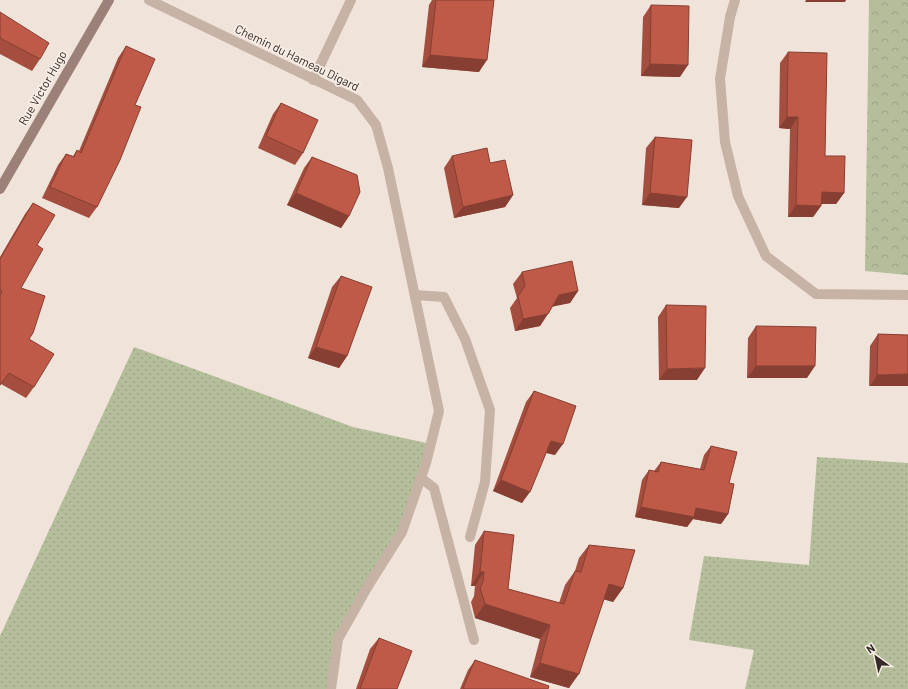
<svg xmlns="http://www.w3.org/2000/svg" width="908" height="689" viewBox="0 0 908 689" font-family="Barlow,sans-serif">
  <defs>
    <pattern id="grass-dots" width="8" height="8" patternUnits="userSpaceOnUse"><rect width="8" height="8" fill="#b5be9a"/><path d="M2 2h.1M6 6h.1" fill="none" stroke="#9ca385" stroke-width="1.8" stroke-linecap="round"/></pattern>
    <pattern id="park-crowns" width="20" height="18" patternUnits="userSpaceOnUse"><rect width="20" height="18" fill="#b5be9a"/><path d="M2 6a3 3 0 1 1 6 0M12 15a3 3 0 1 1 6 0" fill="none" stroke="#9ca385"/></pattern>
  </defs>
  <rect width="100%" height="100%" fill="#f0e3da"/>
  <path fill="url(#grass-dots)" d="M 134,347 L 353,427 L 431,444 L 402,532 L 338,639 L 331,689 L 0,689 L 0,636 Z
    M 817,457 L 908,463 L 908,689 L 745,689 L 754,650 L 689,640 L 704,556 L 809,565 Z"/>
  <path fill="url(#park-crowns)" d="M 869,0 L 908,0 L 908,275 L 865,271 Z"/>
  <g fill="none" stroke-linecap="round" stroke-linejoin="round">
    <path stroke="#c7b2a6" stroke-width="10" d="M 415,295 L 444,297 L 465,339 L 490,410 L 485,482 L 470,537
      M 421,478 L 434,488 L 474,640"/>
    <path stroke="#c7b2a6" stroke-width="10" d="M 149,0 L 357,100 L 376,125 L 388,168 L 439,411 L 426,463 L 402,532 L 368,586 L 338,639 L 331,689
      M 735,0 L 730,17 L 720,79 L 725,142 L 738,196 L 766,256 L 816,294 L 908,295
      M 313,80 L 351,0"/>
    <path stroke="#9b8178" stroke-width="10" d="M 0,189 L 109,0"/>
  </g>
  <path fill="#a54d3e" d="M 432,0 L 494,0 L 479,72 L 422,67 L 429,5 Z
    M 651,5 L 680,77 L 641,76 L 643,17 Z
    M 0,12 L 40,59 L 32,71 L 0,54 Z
    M 126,46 L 135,105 L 97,207 L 89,218 L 42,198 L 58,165 L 66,154 L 73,156 L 77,150 L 79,151 L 118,58 Z
    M 788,52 L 825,156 L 844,193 L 836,204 L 821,204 L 821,206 L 813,217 L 788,217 L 790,129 L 779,128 L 780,63 Z
    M 281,103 L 303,153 L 295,165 L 258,148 L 273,114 Z
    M 655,137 L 679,208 L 642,205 L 646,148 Z
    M 452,156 L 490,163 L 513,195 L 505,207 L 454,218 L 444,168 Z
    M 312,157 L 349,216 L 341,228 L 287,205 L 304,168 Z
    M 33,203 L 37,245 L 21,288 L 29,339 L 34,387 L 26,398 L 1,384 L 0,386 L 0,257 L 25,214 Z
    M 522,272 L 578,291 L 570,303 L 552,306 L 540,326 L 515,331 L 510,308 L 517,298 L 513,284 Z
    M 341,276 L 347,356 L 339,368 L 308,358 L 332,287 Z
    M 666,305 L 697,380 L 659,380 L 658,317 Z
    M 756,326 L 807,378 L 747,378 L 748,338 Z
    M 878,334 L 908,335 L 869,386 L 870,346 Z
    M 534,391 L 555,455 L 546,453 L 522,503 L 493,491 L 526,402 Z
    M 711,446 L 729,483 L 728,514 L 721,524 L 693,519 L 687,527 L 635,517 L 642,480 L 649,470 L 654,471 L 661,462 L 700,469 L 704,455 Z
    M 484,531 L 508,589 L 559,603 L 565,585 L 575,571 L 579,558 L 589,545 L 623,588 L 613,602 L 604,599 L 569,688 L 530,677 L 540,639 L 475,618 L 471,602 L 474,596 L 475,586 L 471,586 L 475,545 Z
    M 379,638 L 397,689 L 356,689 L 370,649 Z
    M 475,660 L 548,689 L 460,689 L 468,670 Z"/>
  <path fill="#863f32" d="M 806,0 L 846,0 L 845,2 L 805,2 Z
    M 430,55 L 487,60 L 479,72 L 422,67 Z
    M 650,64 L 688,65 L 680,77 L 641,76 Z
    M 787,117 L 798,117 L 790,129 L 779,128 Z
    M 822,192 L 844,193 L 836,204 L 814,204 Z
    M 296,193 L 349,216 L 341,228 L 287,205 Z
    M 650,193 L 687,197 L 679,208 L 642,205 Z
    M 513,195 L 505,207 L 454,218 L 463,207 Z
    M 796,205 L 821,206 L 813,217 L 788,217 Z
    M 578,291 L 570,303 L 551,307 L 559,295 Z
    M 548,314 L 540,326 L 515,331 L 523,319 Z
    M 316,347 L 347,356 L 339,368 L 308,358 Z
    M 756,366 L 815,366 L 807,378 L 747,378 Z
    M 705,368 L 697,380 L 659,380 L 667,369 Z
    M 908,374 L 908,386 L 869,386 L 877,375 Z
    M 551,441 L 563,444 L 555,455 L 543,452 Z
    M 501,480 L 530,492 L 522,503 L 493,491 Z
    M 641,507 L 696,508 L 728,514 L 721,524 L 693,519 L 687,527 L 635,517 Z
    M 480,572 L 484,572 L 475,586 L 471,586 Z
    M 609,584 L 623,588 L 613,602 L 599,598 Z
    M 485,604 L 550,625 L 540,639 L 475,618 Z
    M 540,663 L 579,674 L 569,688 L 530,677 Z"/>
  <path fill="#c05a48" stroke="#863f32" d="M 436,0 L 494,0 L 487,60 L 430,55 Z
    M 651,5 L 689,6 L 688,65 L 650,64 Z
    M 0,12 L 49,43 L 40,59 L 0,38 Z
    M 126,46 L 155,59 L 135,105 L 141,107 L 120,160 L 97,207 L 50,187 L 66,154 L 74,157 L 77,150 L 81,153 Z
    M 788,52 L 827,53 L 825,156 L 845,156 L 844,193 L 822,192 L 821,206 L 796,205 L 798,117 L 787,117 Z
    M 281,103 L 318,120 L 303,153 L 266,136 Z
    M 655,137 L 692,140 L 687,197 L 650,193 Z
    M 487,148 L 490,163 L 505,160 L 513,195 L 463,207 L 452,156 Z
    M 312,157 L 357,175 L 360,192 L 349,216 L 296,193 Z
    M 33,203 L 55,215 L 37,245 L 43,249 L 21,288 L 45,296 L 33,333 L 29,339 L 54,354 L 34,387 L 9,373 L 0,385 L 0,295 L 2,291 L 0,289 L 0,259 Z
    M 572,261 L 578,291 L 559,295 L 548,314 L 523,319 L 518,296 L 525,286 L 522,272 Z
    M 341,276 L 372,287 L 347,356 L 316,347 Z
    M 666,305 L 706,306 L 705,368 L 667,369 Z
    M 756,326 L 816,327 L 815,366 L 756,366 Z
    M 878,334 L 908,335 L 908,374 L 877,375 Z
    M 534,391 L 576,406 L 563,444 L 551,441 L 530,492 L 501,480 Z
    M 711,446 L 737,452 L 729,483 L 734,484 L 728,514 L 696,508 L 694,517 L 641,507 L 649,470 L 658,472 L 661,462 L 704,470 Z
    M 484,531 L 514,535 L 508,589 L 564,604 L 575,571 L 581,572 L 589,545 L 635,550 L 623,588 L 609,584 L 579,674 L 540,663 L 550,625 L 485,604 L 480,588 L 483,582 L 484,572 L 480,572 Z
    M 379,638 L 412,651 L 397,689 L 360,689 Z
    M 475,660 L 549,686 L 548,689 L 465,689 L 463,688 Z"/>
  <g text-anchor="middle" stroke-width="3.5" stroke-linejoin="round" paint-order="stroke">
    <g font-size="12" fill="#342a27" stroke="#f8eee5">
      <text transform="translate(297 58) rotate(26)" y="4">Chemin du Hameau Digard</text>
      <text transform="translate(43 88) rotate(-60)" y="4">Rue Victor Hugo</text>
    </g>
  </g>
  <g transform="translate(876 657) rotate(327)" stroke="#f8eee5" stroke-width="3" paint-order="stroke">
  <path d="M0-3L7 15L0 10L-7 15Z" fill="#342a27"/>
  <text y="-6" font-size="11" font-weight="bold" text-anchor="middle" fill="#342a27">N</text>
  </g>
</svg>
